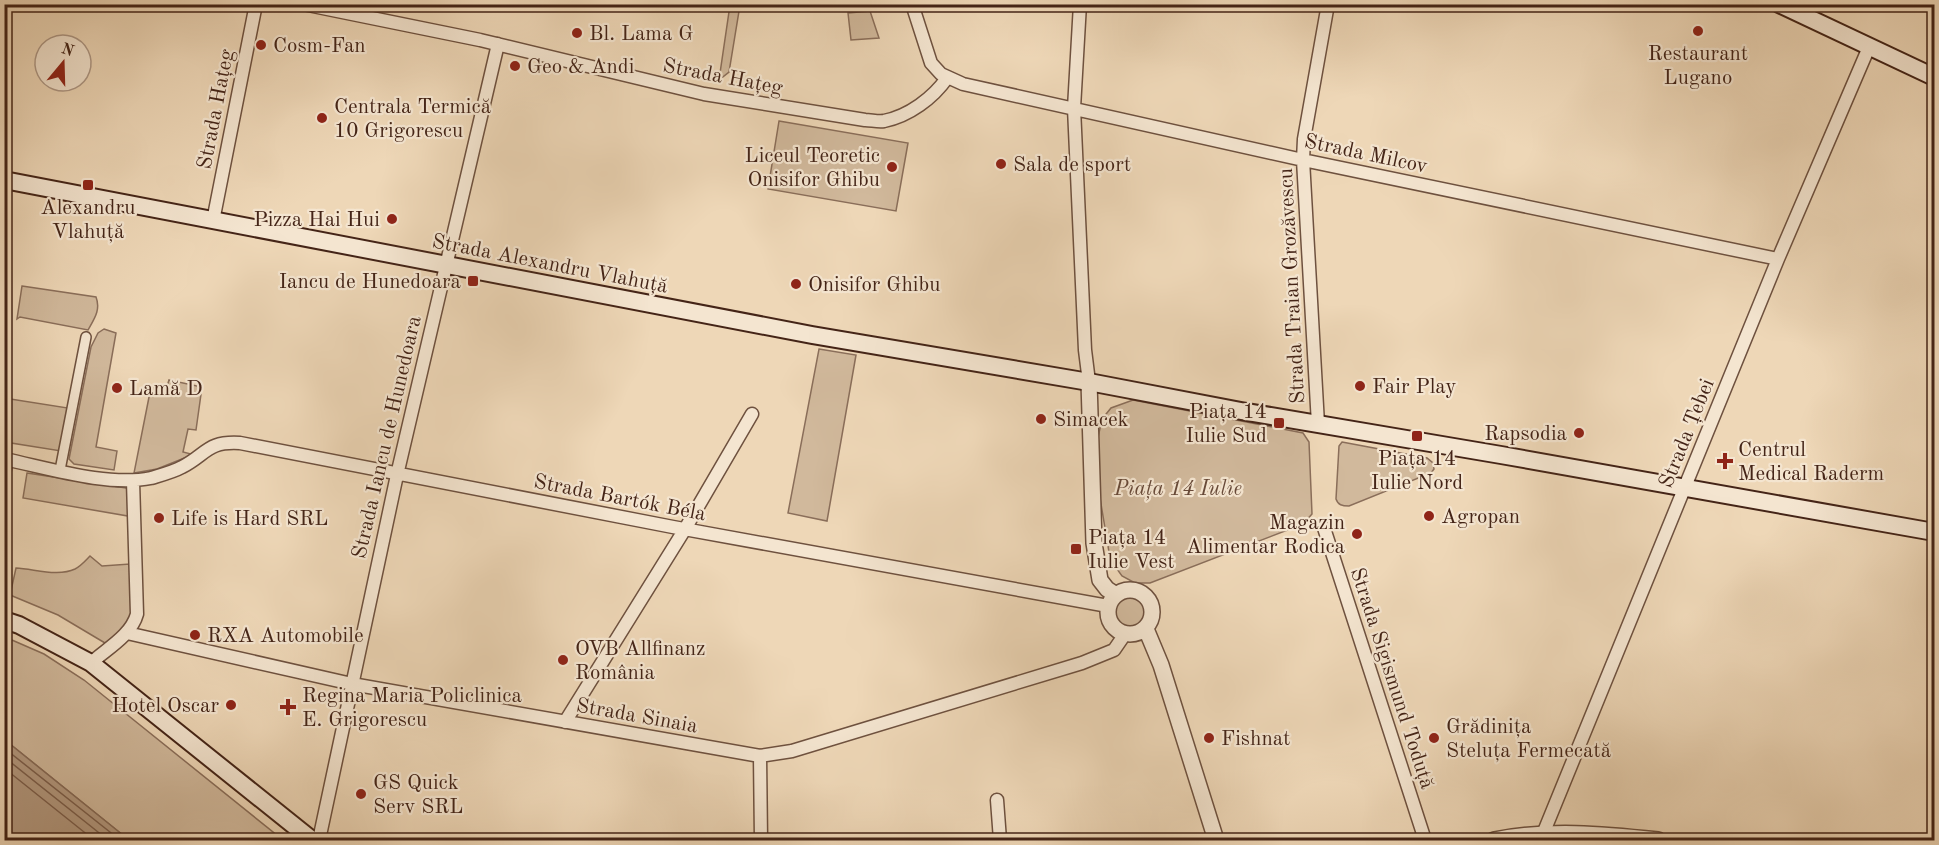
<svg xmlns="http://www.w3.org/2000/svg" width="1939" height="845" viewBox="0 0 1939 845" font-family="'Old Standard TT',serif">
  <rect width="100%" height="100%" fill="#eed7b7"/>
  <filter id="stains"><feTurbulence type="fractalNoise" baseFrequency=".00333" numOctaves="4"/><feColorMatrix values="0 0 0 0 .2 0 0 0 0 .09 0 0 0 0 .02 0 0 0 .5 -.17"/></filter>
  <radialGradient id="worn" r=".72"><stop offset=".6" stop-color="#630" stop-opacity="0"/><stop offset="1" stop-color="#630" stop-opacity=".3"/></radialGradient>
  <path fill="#d1b99c" stroke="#8a6e5a" stroke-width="1.5" d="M 730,5 L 740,5 L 729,72 L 719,80 Z
    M 870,11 L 879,38 L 851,40 L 848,13 Z
    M 779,121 L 908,143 L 896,211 L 768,189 Z
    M 22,286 L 96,297 C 101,310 94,319 88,330 L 20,317 L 17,319 Z
    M 104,329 L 116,333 L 96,447 L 117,451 L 114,470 L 74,464 L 69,459 L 91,347 L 98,333 Z
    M 819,349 L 856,355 L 827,521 L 788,513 Z
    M 169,380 L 202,387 L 196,430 L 188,429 L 183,452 L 191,454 L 187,457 L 157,469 L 134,473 L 151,387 L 166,390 Z
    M 4,398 L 68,408 L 61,451 L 5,442 Z
    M 1133,400 L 1303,433 L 1309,442 L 1312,514 L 1303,524 L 1150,583 L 1135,583 L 1122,576 L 1114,565 L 1109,552 L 1098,486 L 1096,447 L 1102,419 L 1111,408 Z
    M 1342,442 L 1427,458 L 1433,463 L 1434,469 L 1431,473 L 1349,506 C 1342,506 1338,505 1336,499 L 1339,446 Z
    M 5,462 L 12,468 L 5,506 Z
    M 27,473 L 126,488 L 128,489 L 128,516 L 23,498 Z
    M 90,556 L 102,566 L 130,564 L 133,612 L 127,626 L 105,643 L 58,615 L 10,595 L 16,568 C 35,569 58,577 75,569 C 81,566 86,560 90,556 Z
    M1113 612a18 18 0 1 1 36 0a18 18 0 1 1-36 0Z
    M 5,637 L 44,654 L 84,680 L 283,840 L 129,840 L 5,740 Z"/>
  <path fill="#b49a81" stroke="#876b57" stroke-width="1.5" d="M 5,740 L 129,840 L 5,840 Z"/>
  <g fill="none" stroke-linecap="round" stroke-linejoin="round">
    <path stroke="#7c5f4c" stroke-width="1.5" d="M 4,748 L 120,840
      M 4,757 L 108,840
      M 4,768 L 94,840"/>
    <defs>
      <path id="pedestrian" d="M 60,470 L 86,337"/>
      <path id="minor" d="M 303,4 L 480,40 L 704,94 L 865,120 C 871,120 878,122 884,121 C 909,116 933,98 947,78
        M 912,4 L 931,63 L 941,74 L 963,84 L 1303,160 L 1778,259
        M 1080,4 L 1074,108 L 1085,350 L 1089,382
        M 213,221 L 256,4
        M 1318,424 L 1303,160 L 1304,139 L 1328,4
        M 4,459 C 48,468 108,487 151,478 C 161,475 173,472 182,467 C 207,454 207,441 240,443 L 673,527 L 1108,606
        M 1324,528 L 1425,840
        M 127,633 L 352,684 L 760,756 L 792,751 L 1082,663 L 1114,650 L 1125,634
        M 91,663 C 106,649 131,636 137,614 L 133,481
        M 565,722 L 685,529 L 752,414
        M 760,756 L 761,840
        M 997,800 L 1000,840
        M 1543,834 L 1778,259 L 1869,47
        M 319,840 L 397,475 L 498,44"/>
      <path id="tertiary" d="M 1089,382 L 1094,543 L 1100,580 L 1107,589 L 1116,595
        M1108 612a22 22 0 1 1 44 0a22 22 0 1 1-44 0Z
        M 1146,629 L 1161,665 L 1216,840
        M 1494,840 C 1549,829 1603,834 1658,840"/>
      <path id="secondary" d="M 1779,4 L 1934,77
        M 4,180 L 812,335 L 1089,382 L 1241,411 L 1501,455 L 1934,532
        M 4,620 L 19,625 L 91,663 L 312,840"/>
    </defs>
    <use href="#pedestrian" stroke="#6e513f" stroke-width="12"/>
    <use href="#minor" stroke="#6e513f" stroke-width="15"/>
    <use href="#tertiary" stroke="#6e513f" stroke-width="18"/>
    <use href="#secondary" stroke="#442417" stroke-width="20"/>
    <use href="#pedestrian" stroke="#f4e5d0" stroke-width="9"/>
    <use href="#minor" stroke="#f4e5d0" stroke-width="12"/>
    <use href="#tertiary" stroke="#f4e5d0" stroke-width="15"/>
    <use href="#secondary" stroke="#f4e5d0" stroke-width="16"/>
  </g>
  <g fill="#8f2418" stroke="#f4e5d0" stroke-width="2">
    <circle cx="1698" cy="31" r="6"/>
    <circle cx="577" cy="33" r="6"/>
    <circle cx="261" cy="45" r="6"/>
    <circle cx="515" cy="66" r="6"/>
    <circle cx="322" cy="118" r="6"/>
    <circle cx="1001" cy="164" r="6"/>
    <circle cx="892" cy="167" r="6"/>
    <rect x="82" y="179" width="12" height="12" rx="3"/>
    <circle cx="392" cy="219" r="6"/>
    <rect x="467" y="275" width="12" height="12" rx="3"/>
    <circle cx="796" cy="284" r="6"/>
    <circle cx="1360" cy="386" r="6"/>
    <circle cx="117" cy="388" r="6"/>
    <circle cx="1041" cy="419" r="6"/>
    <rect x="1273" y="417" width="12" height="12" rx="3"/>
    <circle cx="1579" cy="433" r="6"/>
    <rect x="1411" y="430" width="12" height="12" rx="3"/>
    <path d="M1722 452h6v6h6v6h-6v6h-6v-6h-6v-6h6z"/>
    <circle cx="1429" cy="516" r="6"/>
    <circle cx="159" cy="518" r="6"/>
    <circle cx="1357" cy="534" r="6"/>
    <rect x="1070" y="543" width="12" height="12" rx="3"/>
    <circle cx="195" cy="635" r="6"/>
    <circle cx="563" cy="660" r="6"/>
    <circle cx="231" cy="705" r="6"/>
    <path d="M285 698h6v6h6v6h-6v6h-6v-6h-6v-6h6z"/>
    <circle cx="1209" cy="738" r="6"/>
    <circle cx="1434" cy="738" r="6"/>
    <circle cx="361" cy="794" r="6"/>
  </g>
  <g text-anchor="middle" stroke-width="4.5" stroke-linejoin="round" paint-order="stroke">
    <g font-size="21" fill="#442417" stroke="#f4e5d0" text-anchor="start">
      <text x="589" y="40">Bl. Lama G</text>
      <text x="273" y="52">Cosm-Fan</text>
      <text x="1698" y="60" text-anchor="middle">Restaurant<tspan x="1698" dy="24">Lugano</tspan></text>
      <text x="527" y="73">Geo &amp; Andi</text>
      <text x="334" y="113">Centrala Termică<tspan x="334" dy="24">10 Grigorescu</tspan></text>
      <text x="880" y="162" text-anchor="end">Liceul Teoretic<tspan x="880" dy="24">Onisifor Ghibu</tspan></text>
      <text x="1013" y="171">Sala de sport</text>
      <text x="88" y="214" text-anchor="middle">Alexandru<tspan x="88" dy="24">Vlahuță</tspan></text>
      <text x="380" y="226" text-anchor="end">Pizza Hai Hui</text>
      <text x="461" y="288" text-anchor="end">Iancu de Hunedoara</text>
      <text x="808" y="291">Onisifor Ghibu</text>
      <text x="1372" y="393">Fair Play</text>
      <text x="129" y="395">Lamă D</text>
      <text x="1267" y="418" text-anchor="end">Piața 14<tspan x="1267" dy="24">Iulie Sud</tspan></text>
      <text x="1053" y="426">Simacek</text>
      <text x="1567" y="440" text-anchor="end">Rapsodia</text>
      <text x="1738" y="456">Centrul<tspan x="1738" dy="24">Medical Raderm</tspan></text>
      <text x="1417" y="465" text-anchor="middle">Piața 14<tspan x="1417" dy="24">Iulie Nord</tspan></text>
      <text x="1441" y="523">Agropan</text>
      <text x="171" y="525">Life is Hard SRL</text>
      <text x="1345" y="529" text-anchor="end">Magazin<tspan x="1345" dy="24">Alimentar Rodica</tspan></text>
      <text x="1088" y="544">Piața 14<tspan x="1088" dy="24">Iulie Vest</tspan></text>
      <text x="207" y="642">RXA Automobile</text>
      <text x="575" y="655">OVB Allfinanz<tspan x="575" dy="24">România</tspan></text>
      <text x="302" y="702">Regina Maria Policlinica<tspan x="302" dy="24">E. Grigorescu</tspan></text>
      <text x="219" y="712" text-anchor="end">Hotel Oscar</text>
      <text x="1446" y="733">Grădinița<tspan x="1446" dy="24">Steluța Fermecată</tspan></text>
      <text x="1221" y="745">Fishnat</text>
      <text x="373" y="789">GS Quick<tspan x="373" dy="24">Serv SRL</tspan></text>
    </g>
    <g font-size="21" fill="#442417" stroke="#f4e5d0">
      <text transform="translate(723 76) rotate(11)" y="7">Strada Hațeg</text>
      <text transform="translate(215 109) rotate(-79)" y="7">Strada Hațeg</text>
      <text transform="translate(1366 153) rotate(12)" y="7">Strada Milcov</text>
      <text transform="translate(550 263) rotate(11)" y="7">Strada Alexandru Vlahuță</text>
      <text transform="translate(1291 286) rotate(-93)" y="7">Strada Traian Grozăvescu</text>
      <text transform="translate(1686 433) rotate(-68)" y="7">Strada Țebei</text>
      <text transform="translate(386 437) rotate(-77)" y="7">Strada Iancu de Hunedoara</text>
      <text transform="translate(620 497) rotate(11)" y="7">Strada Bartók Béla</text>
      <text transform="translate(1393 678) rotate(72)" y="7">Strada Sigismund Toduță</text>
      <text transform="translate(637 715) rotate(10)" y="7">Strada Sinaia</text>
    </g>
    <g font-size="21" font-style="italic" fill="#674938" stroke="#f4e5d0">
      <text x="1178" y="495">Piața 14 Iulie</text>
    </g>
  </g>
  <rect width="1939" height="845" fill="none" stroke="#eed7b7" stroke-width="24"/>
  <rect x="6" y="6" width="1927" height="833" fill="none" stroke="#442417" stroke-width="3"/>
  <rect x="12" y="12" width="1915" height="821" fill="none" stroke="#442417" stroke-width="1.5"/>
  <g transform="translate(63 63) rotate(19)"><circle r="28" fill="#f4e5d0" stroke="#ae9886" stroke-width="1.5"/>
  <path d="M0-4.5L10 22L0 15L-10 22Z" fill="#8f2418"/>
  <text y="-9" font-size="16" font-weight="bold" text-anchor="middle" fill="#442417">N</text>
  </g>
  <rect width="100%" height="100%" filter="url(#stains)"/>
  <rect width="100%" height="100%" fill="url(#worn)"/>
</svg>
